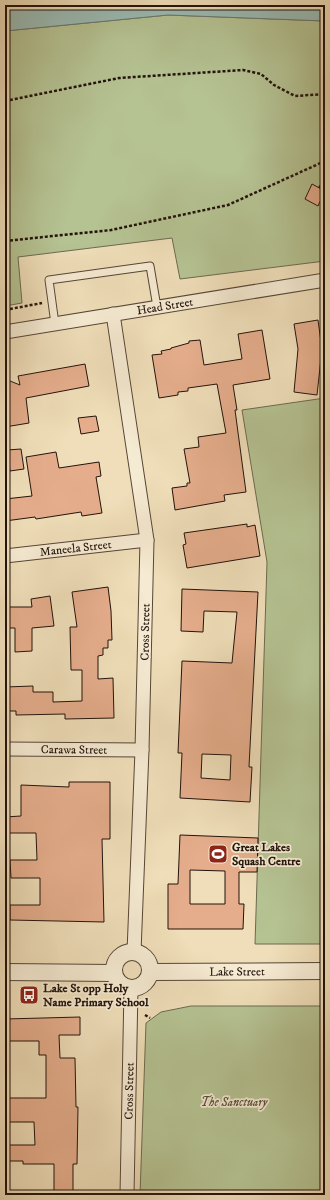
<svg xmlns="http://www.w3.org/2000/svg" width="330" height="1200" viewBox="0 0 330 1200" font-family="'IM FELL DW Pica',serif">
  <rect width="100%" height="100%" fill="#efdeb9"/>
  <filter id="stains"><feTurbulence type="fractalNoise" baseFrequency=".005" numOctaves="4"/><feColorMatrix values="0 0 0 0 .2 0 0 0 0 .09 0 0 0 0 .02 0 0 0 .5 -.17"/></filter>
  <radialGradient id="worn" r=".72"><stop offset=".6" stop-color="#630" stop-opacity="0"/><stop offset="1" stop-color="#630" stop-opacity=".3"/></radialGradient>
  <path fill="#b5c292" stroke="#6c6a4e" d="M 168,15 L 325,21 L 325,261 L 180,279 L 172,238 L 18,257 L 22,303 L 5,306 L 5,31 Z
    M 325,398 L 325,944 L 255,944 L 267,562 L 242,410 Z
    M 191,1006 L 325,1006 L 325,1195 L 140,1195 L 146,1023 L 161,1012 Z"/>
  <path fill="#9abbb4" stroke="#6a7870" d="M 5,5 L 325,5 L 325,21 L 168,15 L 5,31 Z"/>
  <path fill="#e5ad8c" stroke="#23130b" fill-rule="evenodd" d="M 312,184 L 325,191 L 318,206 L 305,199 Z
    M 318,320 L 322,349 L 317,395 L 294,392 L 298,349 L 294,324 Z
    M 262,330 L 270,379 L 233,385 L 237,410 L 235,410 L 246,492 L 224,495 L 225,501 L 175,510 L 172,488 L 187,486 L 187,483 L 190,483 L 184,449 L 199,447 L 198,437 L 226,433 L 217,384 L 188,388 L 188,391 L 178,392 L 178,395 L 159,398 L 152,355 L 162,354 L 161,351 L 171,349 L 171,348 L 189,343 L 189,341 L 200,340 L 204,365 L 242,359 L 238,334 Z
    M 85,364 L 89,386 L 26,398 L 29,423 L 5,427 L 5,379 L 20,385 L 18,376 Z
    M 96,416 L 99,431 L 81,434 L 78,418 Z
    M 21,449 L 24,469 L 10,471 L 7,450 Z
    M 56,452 L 59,468 L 99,462 L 101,476 L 96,477 L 102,513 L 82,516 L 81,512 L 36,519 L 35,517 L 5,521 L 5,499 L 32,496 L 26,457 Z
    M 247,524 L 247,527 L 255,525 L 260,556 L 187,568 L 183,545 L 186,544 L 184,533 Z
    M 108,587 L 111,611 L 112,640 L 108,640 L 108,648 L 103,648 L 103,655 L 98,656 L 98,679 L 113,678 L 114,718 L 65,719 L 65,714 L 16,715 L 16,711 L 5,711 L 5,687 L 33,686 L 33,692 L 53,692 L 53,702 L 82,701 L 82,670 L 71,670 L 70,627 L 77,627 L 72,592 Z
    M 182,589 L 258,592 L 249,767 L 252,767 L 250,802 L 180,798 L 182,753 L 178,753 L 182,661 L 232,663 L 237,612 L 204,611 L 203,632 L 181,631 ZM 202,754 L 231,755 L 230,780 L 201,778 Z
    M 50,596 L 54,626 L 32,628 L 32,651 L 15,652 L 15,628 L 5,628 L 5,607 L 32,607 L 31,599 Z
    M 69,782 L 110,782 L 110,839 L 102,839 L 104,922 L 10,920 L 10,905 L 40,905 L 40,878 L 11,878 L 10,860 L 37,860 L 36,833 L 5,833 L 5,817 L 21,816 L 21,785 L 69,787 Z
    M 180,835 L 258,838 L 257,872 L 239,872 L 239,904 L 244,904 L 243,929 L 168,929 L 168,884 L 178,884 ZM 190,870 L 225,871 L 225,904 L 190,904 Z
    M 80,1017 L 80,1035 L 59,1035 L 60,1058 L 75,1058 L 76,1107 L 78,1107 L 77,1164 L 73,1164 L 73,1195 L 54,1195 L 54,1164 L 23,1164 L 23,1161 L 5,1161 L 5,1145 L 35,1145 L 34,1122 L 5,1122 L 5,1098 L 46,1098 L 46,1055 L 39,1055 L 39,1041 L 5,1041 L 5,1019 Z"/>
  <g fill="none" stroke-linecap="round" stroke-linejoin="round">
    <defs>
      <path id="service" d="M 55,324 L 49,280 L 150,266 L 157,307"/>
      <g id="minor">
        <path d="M 113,314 L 147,540 L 142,750 L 134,952"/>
        <path id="s1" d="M 5,332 L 325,280"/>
        <path id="s2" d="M 5,556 L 147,540"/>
        <path id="s3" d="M 5,749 L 142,750"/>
        <path id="s4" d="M 127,1195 L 131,988"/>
      </g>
      <g id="tertiary">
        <circle cx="132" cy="970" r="18"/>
        <path d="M 5,972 L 114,973"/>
        <path id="s5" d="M 150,972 L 325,971"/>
      </g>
    </defs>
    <use href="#service" stroke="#564636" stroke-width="9"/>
    <use href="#minor" stroke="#564636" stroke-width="15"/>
    <use href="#tertiary" stroke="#564636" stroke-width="18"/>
    <path stroke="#23130b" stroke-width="2.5" stroke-dasharray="3 2" stroke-linecap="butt" d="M 5,101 L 119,78 L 243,70 L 261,74 L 274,85 L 295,96 L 325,94
      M 319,188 L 325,180
      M 5,241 L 111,230 L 228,205 L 325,161
      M 5,310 L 42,303
      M 79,998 L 84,1003
      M 145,1015 L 150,1018"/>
    <use href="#service" stroke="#f5ead2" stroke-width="7"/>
    <use href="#minor" stroke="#f5ead2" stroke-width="13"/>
    <use href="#tertiary" stroke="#f5ead2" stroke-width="16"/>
  </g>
  <defs>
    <symbol id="stadium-square" viewBox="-11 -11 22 22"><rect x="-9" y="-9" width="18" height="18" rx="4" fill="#8f2418" stroke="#f5ead2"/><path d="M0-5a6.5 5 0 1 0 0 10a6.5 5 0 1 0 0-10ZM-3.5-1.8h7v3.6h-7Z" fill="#fff"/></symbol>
    <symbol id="bus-square" viewBox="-11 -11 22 22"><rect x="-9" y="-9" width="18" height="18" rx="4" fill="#8f2418" stroke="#f5ead2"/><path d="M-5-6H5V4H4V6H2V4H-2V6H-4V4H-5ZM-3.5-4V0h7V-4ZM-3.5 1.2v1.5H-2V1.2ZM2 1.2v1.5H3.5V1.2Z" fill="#fff"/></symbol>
  </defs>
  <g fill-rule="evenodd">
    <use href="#stadium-square" x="207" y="843" width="22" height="22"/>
    <use href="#bus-square" x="18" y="984" width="22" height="22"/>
  </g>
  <g text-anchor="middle" stroke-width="3.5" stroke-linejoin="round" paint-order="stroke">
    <g font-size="12" fill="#23130b" stroke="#f5ead2">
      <text dy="4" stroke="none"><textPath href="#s1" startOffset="162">Head Street</textPath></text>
      <text dy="4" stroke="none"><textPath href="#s2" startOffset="71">Maneela Street</textPath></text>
      <text transform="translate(145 632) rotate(-89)" y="4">Cross Street</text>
      <text dy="4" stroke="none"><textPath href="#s3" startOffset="69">Carawa Street</textPath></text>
      <text dy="4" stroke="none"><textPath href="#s5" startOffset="87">Lake Street</textPath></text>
      <text dy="4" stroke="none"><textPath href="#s4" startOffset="104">Cross Street</textPath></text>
    </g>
    <g font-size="12" font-weight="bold" fill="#23130b" stroke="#f5ead2" text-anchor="start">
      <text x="232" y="851">Great Lakes<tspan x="232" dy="14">Squash Centre</tspan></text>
      <text x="43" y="992">Lake St opp Holy<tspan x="43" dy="14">Name Primary School</tspan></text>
    </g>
    <g font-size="12" font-style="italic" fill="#56503a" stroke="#f5ead2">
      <text x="234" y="1106">The Sanctuary</text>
    </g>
  </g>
  <rect width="330" height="1200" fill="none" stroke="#efdeb9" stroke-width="20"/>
  <rect x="6" y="6" width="318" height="1188" fill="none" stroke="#23130b" stroke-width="2"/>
  <rect x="10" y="10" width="310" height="1180" fill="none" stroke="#23130b"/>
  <rect width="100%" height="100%" filter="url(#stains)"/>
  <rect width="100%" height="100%" fill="url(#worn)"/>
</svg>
